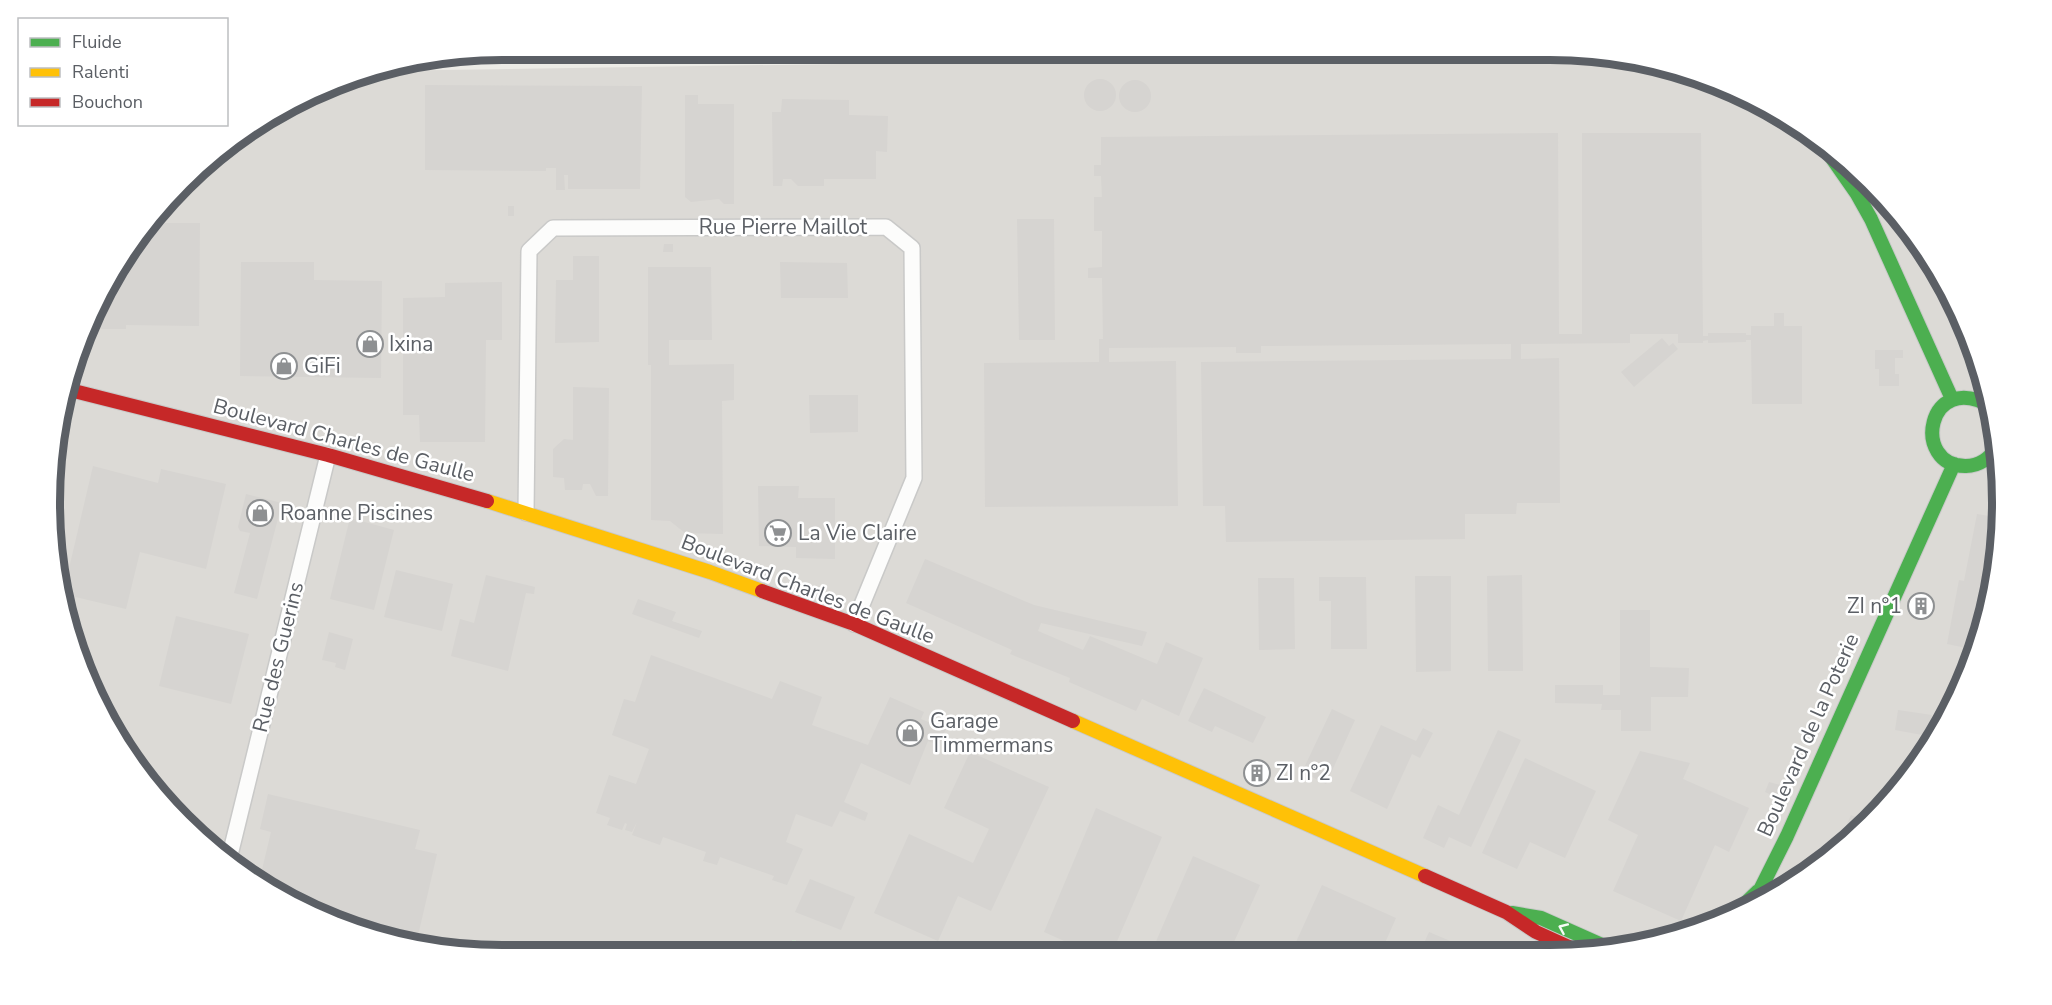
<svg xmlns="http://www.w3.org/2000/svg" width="2052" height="1005" viewBox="0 0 2052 1005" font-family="'Nunito Sans',sans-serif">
  <rect width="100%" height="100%" fill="#ecebe6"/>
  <path fill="#dcdad6" d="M 968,50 L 1550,50 L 1638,58 L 1723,84 L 1801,126 L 1870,182 L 1926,251 L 1968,329 L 1994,414 L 2002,503 L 1994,591 L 1968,676 L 1909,778 L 1826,862 L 1723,921 L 1609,952 L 826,954 L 794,940 L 759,955 L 502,955 L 414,947 L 329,921 L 204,843 L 143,778 L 96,703 L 53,562 L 58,414 L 84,329 L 126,251 L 226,143 L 357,74 L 375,71 L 968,62 Z"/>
  <path fill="#d3ead0" d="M 794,940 L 826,954 L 759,955 Z"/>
  <path fill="#d6d4d1" d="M1084 95a16 16 0 1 1 32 0a16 16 0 1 1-32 0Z
    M1119 96a16 16 0 1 1 32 0a16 16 0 1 1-32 0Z
    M 425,85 L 642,86 L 640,189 L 568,189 L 568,175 L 564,175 L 565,190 L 556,190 L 556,168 L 546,168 L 546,171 L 425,170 Z
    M 685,95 L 698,95 L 698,104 L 734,104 L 734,204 L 724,204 L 719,199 L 691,202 L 685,197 Z
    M 782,99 L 849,100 L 849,115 L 888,116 L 887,152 L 876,151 L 876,179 L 824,179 L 824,186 L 798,186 L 791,179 L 783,179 L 782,186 L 773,186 L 772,112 L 781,112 Z
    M 1558,133 L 1559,334 L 1582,334 L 1582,133 L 1701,133 L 1703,336 L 1708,336 L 1708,333 L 1746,333 L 1746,335 L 1751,335 L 1751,326 L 1774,326 L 1774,313 L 1784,313 L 1784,326 L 1802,326 L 1802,404 L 1752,404 L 1751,340 L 1746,340 L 1746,342 L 1708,343 L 1708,340 L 1703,341 L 1703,343 L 1678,343 L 1678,334 L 1630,334 L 1630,343 L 1521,344 L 1521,359 L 1559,358 L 1560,503 L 1517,503 L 1516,514 L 1465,514 L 1465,539 L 1226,542 L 1225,506 L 1203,506 L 1201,362 L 1511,359 L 1511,344 L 1261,346 L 1261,353 L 1236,353 L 1236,347 L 1109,348 L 1109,362 L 1176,361 L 1178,506 L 985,507 L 984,363 L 1099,362 L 1099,339 L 1103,339 L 1102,278 L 1088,278 L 1088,268 L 1102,267 L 1102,231 L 1094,231 L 1094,197 L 1102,197 L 1101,176 L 1094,176 L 1094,165 L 1101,165 L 1101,137 Z
    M 508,206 L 514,206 L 514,216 L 508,216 Z
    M 1017,219 L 1054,219 L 1055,340 L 1019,340 Z
    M 152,223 L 200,223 L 199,326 L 126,325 L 126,329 L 99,329 L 99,301 L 126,251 Z
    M 664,244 L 673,244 L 673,252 L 663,252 Z
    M 573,256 L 599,256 L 599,342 L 555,343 L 556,280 L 573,280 Z
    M 241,262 L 314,262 L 314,280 L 382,281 L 381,378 L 240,376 Z
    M 780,262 L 847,263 L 848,298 L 781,298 Z
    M 648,267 L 711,267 L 712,340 L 669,340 L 669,365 L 734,364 L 734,400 L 722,401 L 723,534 L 685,533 L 670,521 L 651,520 L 651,365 L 648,365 Z
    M 502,282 L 502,340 L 486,340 L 485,442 L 420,442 L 419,415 L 403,415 L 403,298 L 445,297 L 445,283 Z
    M 1662,338 L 1669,346 L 1673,343 L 1678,349 L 1634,387 L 1621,372 Z
    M 1875,350 L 1903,350 L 1903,358 L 1895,358 L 1895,374 L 1899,374 L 1899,386 L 1879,386 L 1879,369 L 1875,369 Z
    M 573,387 L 609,388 L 608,496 L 596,496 L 590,484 L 583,484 L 582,490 L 565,490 L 564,478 L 553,477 L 553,449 L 564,439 L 573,440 Z
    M 809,395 L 858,395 L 858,432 L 810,433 Z
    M 93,466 L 158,483 L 161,469 L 226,484 L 206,569 L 140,552 L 126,609 L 63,594 Z
    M 758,486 L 799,486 L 798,498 L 835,498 L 835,559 L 796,558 L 796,547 L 759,546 Z
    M 246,494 L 282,503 L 257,599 L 234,593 L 250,533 L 240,531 L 238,527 Z
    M 1977,514 L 2001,518 L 1994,591 L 1976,650 L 1947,644 L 1959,580 L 1964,581 Z
    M 350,518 L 394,530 L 374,610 L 330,599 Z
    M 925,559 L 1034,605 L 1147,632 L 1142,646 L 1041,623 L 1038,631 L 1083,650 L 1090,636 L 1157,664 L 1166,642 L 1203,658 L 1179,716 L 1142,699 L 1136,711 L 1069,682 L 1070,678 L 1010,654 L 1012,650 L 906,603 Z
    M 396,570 L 453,584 L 442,631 L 384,617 Z
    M 486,575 L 535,587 L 534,594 L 526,593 L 508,671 L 451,656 L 460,619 L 474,623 Z
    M 1522,575 L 1523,671 L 1488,671 L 1487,576 Z
    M 1415,576 L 1451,576 L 1451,671 L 1416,672 Z
    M 1319,577 L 1366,577 L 1367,649 L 1331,649 L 1331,601 L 1319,601 Z
    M 1258,578 L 1294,578 L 1295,649 L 1259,650 Z
    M 638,599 L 676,612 L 672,621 L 702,631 L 699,638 L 632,614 Z
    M 1917,600 L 1927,602 L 1925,611 L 1915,609 Z
    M 1620,610 L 1650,610 L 1650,667 L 1689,668 L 1688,697 L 1651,697 L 1651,731 L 1621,731 L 1621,710 L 1601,710 L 1602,704 L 1555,703 L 1555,685 L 1603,685 L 1603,695 L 1620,695 Z
    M 176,616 L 249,634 L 231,704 L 159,686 Z
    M 329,632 L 353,639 L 345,670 L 335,667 L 336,663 L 322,660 Z
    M 651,655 L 772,699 L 780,681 L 822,697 L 812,725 L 868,745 L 890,697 L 924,712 L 921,719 L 946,729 L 938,745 L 928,741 L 910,785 L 861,763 L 844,802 L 868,813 L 865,821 L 840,811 L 832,827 L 796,814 L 786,842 L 803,849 L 787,885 L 772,880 L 774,876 L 720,857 L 717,865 L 703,861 L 706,852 L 663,837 L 660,845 L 632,835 L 637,822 L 632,832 L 625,830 L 627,824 L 625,823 L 622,830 L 607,825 L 610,818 L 596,813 L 609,775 L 636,784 L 649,749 L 612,735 L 624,699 L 635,702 Z
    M 1204,688 L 1266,717 L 1253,743 L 1215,726 L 1212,732 L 1188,721 Z
    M 1332,709 L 1355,720 L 1326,784 L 1302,772 Z
    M 1898,710 L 1932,715 L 1928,736 L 1895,730 Z
    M 1381,725 L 1416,741 L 1423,728 L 1433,733 L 1420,758 L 1412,754 L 1387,809 L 1350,791 Z
    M 1498,730 L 1521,740 L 1471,847 L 1449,837 L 1444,848 L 1423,838 L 1438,805 L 1459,815 Z
    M 1640,751 L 1690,763 L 1683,779 L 1749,808 L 1729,852 L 1715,845 L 1681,921 L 1613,891 L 1638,835 L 1608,820 Z
    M 970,752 L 1049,787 L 991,911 L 958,896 L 938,941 L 874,913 L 909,834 L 973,863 L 989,829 L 944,808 Z
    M 1525,758 L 1596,791 L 1565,858 L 1530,842 L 1517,869 L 1482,853 Z
    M 1255,766 L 1263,770 L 1259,779 L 1250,775 Z
    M 1769,782 L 1784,786 L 1780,799 L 1765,792 Z
    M 268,794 L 420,830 L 415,849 L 437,854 L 417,940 L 329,921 L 260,878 L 271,832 L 260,829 Z
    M 1096,808 L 1162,837 L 1112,953 L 1091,953 L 1044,932 Z
    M 1851,815 L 1866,821 L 1833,854 Z
    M 1193,856 L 1260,885 L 1229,953 L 1151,953 Z
    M 810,879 L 855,897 L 841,930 L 795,912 Z
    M 1322,885 L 1396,918 L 1381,952 L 1291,953 Z
    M 1429,932 L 1455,943 L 1453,946 L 1466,952 L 1420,952 Z"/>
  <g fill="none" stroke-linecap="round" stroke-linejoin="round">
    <defs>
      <path id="street" d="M 526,513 L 529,251 L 553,228 L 886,227 L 912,248 L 914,478 L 854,624
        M 229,859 L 328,455"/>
      <path id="fast" d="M 1820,141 L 1857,194 L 1871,219 L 1952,399
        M 1992,407 C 1926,368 1911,467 1966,466 C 1979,466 1990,458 1997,447
        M 1753,904 L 1787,836 L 1954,464
        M 1512,913 L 1541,918 L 1604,946 L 1617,949
        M 1731,917 L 1758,891"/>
      <path id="slow" d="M 487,501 L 710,572 L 762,591
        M 1073,721 L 1425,876"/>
      <path id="jam" d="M 66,389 L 328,455 L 487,501
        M 762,591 L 854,624 L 1073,721
        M 1425,876 L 1506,912 L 1536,932 L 1580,952"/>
    </defs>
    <use href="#street" stroke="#c9c9c8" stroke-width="18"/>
    <use href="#fast" stroke="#c8c9c8" stroke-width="16"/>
    <use href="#slow" stroke="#c8c9c8" stroke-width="16"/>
    <use href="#jam" stroke="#c8c9c8" stroke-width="16"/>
    <use href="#street" stroke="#fcfcfb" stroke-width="15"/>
    <use href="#fast" stroke="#4caf50" stroke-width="14"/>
    <use href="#slow" stroke="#ffc107" stroke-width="14"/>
    <use href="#jam" stroke="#c62828" stroke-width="14"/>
    <path stroke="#e3e3e3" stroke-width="4.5" stroke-dasharray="1.5 8" stroke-linecap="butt" d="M 470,55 L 1320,50"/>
  </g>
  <defs><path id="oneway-chevron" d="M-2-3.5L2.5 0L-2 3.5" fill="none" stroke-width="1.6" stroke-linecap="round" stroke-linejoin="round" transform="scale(1.5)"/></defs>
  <use stroke="#f6fbf6" href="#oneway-chevron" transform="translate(1563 928) rotate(-156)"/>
  <defs>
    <symbol id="shop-ring" viewBox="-11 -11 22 22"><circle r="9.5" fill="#fff" stroke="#8e9092" stroke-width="1.5"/><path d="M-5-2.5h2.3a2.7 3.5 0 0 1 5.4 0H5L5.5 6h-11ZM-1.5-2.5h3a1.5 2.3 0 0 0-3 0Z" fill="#8e9092"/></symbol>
    <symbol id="supermarket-ring" viewBox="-11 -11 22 22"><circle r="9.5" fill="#fff" stroke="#8e9092" stroke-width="1.5"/><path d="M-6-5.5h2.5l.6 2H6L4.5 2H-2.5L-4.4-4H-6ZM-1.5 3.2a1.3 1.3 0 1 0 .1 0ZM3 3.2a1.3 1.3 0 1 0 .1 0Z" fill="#8e9092"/></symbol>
    <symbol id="building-ring" viewBox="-11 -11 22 22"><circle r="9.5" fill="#fff" stroke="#8e9092" stroke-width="1.5"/><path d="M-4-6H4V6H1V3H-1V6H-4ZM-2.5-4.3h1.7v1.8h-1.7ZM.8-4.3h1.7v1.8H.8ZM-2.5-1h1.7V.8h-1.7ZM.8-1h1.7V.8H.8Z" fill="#8e9092"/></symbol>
  </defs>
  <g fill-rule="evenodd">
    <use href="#shop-ring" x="355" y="329" width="30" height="30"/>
    <use href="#shop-ring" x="269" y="351" width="30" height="30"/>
    <use href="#shop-ring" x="245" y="498" width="30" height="30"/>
    <use href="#supermarket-ring" x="763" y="518" width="30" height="30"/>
    <use href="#building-ring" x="1906" y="591" width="30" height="30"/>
    <use href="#shop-ring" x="895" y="718" width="30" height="30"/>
    <use href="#building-ring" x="1242" y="758" width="30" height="30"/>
  </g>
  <g text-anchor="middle" stroke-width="5" stroke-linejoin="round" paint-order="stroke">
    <g font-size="21" fill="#5b5f65" stroke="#fff">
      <text x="783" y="234">Rue Pierre Maillot</text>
      <text transform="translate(344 440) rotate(15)" y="7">Boulevard Charles de Gaulle</text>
      <text transform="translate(808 589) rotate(21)" y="7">Boulevard Charles de Gaulle</text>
      <text transform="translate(278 657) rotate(-76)" y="7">Rue des Guerins</text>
      <text transform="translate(1808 735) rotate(-66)" y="7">Boulevard de la Poterie</text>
    </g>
    <g font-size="21" fill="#5b5f65" stroke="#fff" text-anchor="start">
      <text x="389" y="351">Ixina</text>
      <text x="304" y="373">GiFi</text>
      <text x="280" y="520">Roanne Piscines</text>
      <text x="798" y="540">La Vie Claire</text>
      <text x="1902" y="613" text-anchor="end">ZI n°1</text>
      <text x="930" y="728">Garage<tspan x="930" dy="24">Timmermans</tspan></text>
      <text x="1276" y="780">ZI n°2</text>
    </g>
  </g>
  <path d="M0 0H2052V1005H0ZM502 60H1550A442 442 0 0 1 1992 502V503A442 442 0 0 1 1550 945H502A442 442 0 0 1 60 503V502A442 442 0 0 1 502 60Z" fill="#fff" fill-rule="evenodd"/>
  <path fill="none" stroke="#5b5f65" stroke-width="8" d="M502 60H1550A442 442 0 0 1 1992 502V503A442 442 0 0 1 1550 945H502A442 442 0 0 1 60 503V502A442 442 0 0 1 502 60Z"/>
  <rect x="18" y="18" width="210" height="108" fill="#ffffff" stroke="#bdbfc1" stroke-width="1.5"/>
  <rect x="30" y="38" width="30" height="9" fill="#4caf50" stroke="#bdbfc1" stroke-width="1.5"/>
  <text x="72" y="48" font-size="18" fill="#5b5f65">Fluide</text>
  <rect x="30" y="68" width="30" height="9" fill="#ffc107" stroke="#bdbfc1" stroke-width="1.5"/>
  <text x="72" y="78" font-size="18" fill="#5b5f65">Ralenti</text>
  <rect x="30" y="98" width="30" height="9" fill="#c62828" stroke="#bdbfc1" stroke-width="1.5"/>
  <text x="72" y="108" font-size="18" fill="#5b5f65">Bouchon</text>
</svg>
